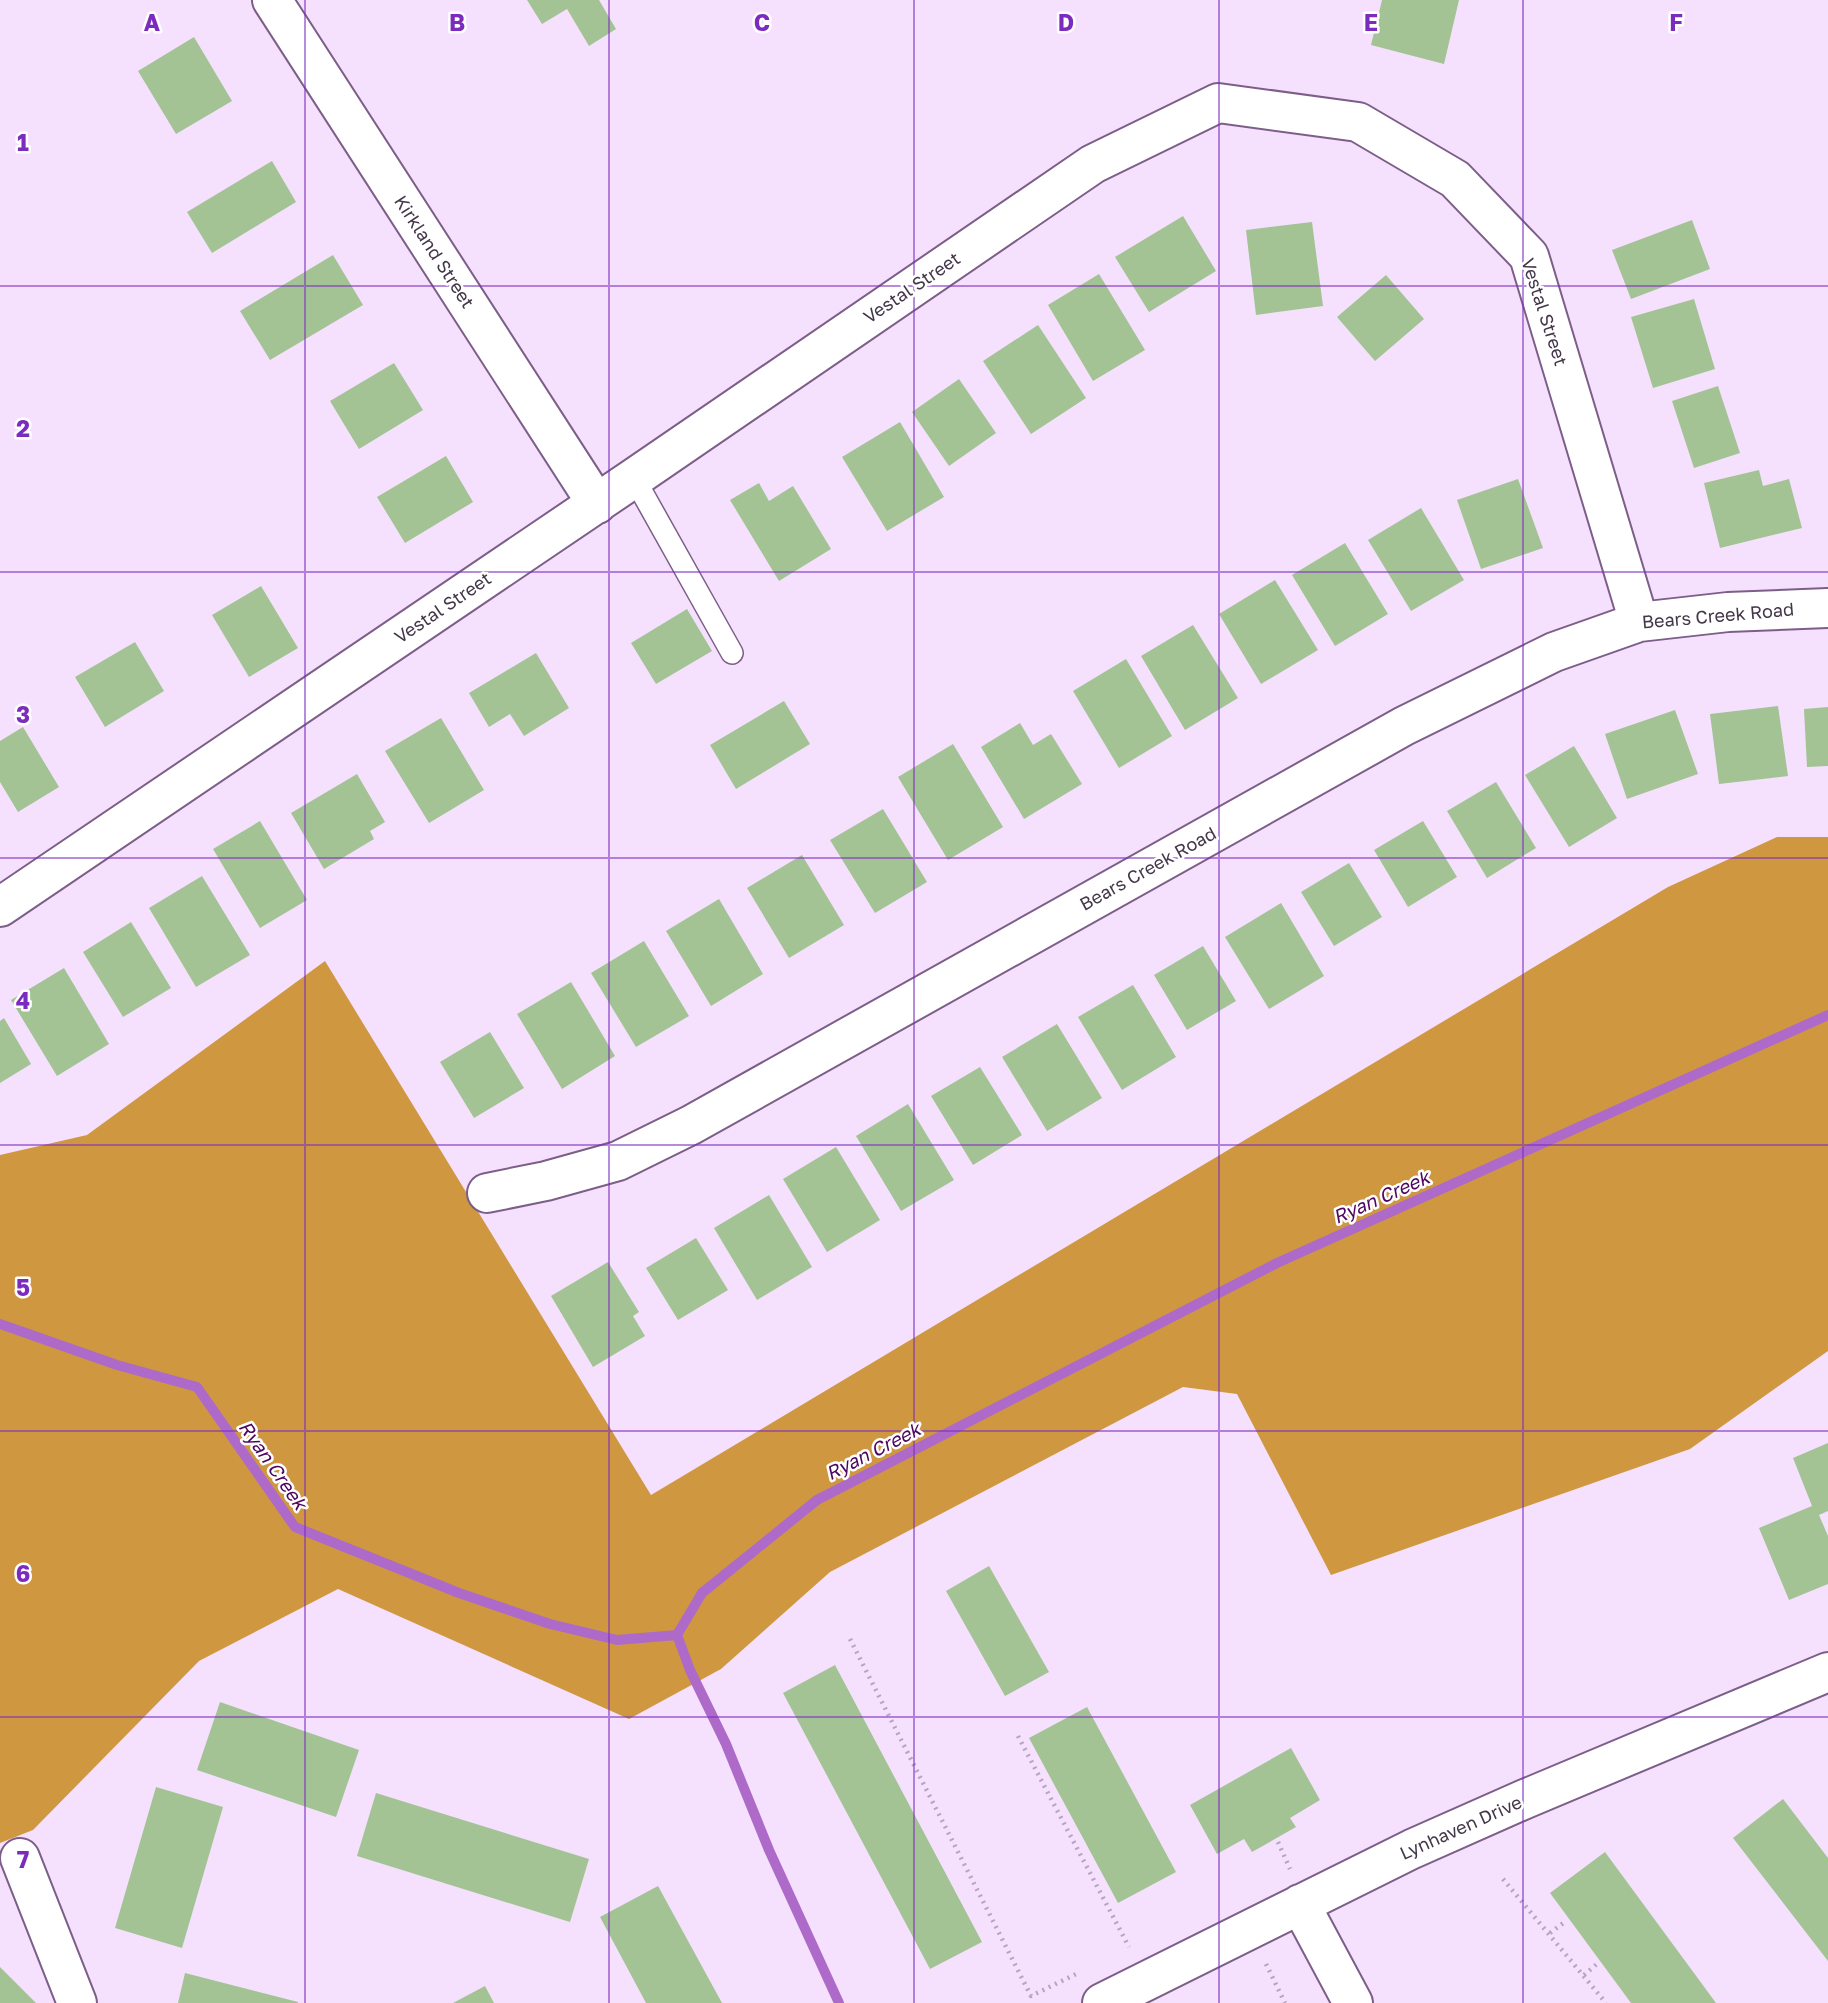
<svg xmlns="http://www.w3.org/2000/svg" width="1828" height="2003" viewBox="0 0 1828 2003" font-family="'Golos Text',sans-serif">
  <rect width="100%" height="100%" fill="#f5e1fe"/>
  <path fill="#cf9840" d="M 1777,837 L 1828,837 L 1828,1351 L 1690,1449 L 1331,1575 L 1237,1394 L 1183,1387 L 830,1572 L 721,1669 L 629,1719 L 338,1589 L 199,1661 L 33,1830 L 0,1843 L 0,1155 L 87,1135 L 325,961 L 651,1495 L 1668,887 Z"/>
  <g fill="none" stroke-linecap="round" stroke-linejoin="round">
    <path stroke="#ae6ac8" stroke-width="10" d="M 0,1324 L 117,1365 L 197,1387 L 295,1527 L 459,1593 L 550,1624 L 617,1640 L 677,1635
      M 677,1635 L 702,1593 L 817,1500 L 1277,1263 L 1828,1015
      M 677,1635 L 690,1670 L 726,1744 L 769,1850 L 839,2003"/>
  </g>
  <path fill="#a3c394" d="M 527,0 L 599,0 L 616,29 L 589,46 L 567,9 L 542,24 Z
    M 1382,0 L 1459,0 L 1444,64 L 1371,45 Z
    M 194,37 L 232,101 L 176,134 L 138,71 Z
    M 272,161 L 296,202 L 212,253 L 187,212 Z
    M 1183,216 L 1216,271 L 1149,312 L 1115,257 Z
    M 1692,220 L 1710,269 L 1631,299 L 1612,250 Z
    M 1312,222 L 1323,306 L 1256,315 L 1246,230 Z
    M 333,255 L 363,305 L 270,360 L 240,311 Z
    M 1099,274 L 1145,350 L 1093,381 L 1048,305 Z
    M 1386,275 L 1424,319 L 1375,361 L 1337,317 Z
    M 1694,299 L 1715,369 L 1653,388 L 1631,317 Z
    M 1038,325 L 1086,398 L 1031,434 L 983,361 Z
    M 394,363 L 423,410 L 359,449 L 330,401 Z
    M 959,379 L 996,433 L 949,466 L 912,412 Z
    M 1718,386 L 1740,453 L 1694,468 L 1672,401 Z
    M 900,422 L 944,497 L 887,531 L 842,457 Z
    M 446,456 L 473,502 L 405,543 L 377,497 Z
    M 1759,470 L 1763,486 L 1789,479 L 1802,528 L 1720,548 L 1704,483 Z
    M 1518,479 L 1543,548 L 1481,569 L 1457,500 Z
    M 759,483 L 769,501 L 793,486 L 831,549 L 779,581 L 730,500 Z
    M 1421,508 L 1464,580 L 1411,611 L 1368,540 Z
    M 1345,543 L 1388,614 L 1335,646 L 1292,575 Z
    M 1275,580 L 1318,650 L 1261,684 L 1219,614 Z
    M 261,586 L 298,648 L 249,677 L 212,615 Z
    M 687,609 L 712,651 L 656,684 L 631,643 Z
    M 1193,625 L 1238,698 L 1185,730 L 1141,656 Z
    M 135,642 L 164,691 L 105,727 L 75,677 Z
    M 536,653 L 569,708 L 524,736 L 510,714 L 489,727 L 469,693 Z
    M 1126,659 L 1172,736 L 1119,768 L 1073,691 Z
    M 784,701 L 810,744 L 736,789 L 710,745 Z
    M 1778,706 L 1788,776 L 1719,784 L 1710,714 Z
    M 1828,707 L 1828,766 L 1807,767 L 1804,709 Z
    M 1675,710 L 1698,774 L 1627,799 L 1605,734 Z
    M 441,718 L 484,790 L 429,823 L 385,751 Z
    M 1020,723 L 1033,745 L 1051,734 L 1082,784 L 1024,819 L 981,747 Z
    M 23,727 L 59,787 L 18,812 L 0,782 L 0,741 Z
    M 953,744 L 1003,827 L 948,860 L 898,777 Z
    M 1574,746 L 1617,818 L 1569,847 L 1525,775 Z
    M 357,774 L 385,822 L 370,831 L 374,839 L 324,869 L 291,813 Z
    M 1496,782 L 1536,848 L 1487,878 L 1447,811 Z
    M 883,809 L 927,882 L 875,913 L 830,840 Z
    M 260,821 L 307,900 L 260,928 L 213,849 Z
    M 1423,821 L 1457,877 L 1408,907 L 1374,850 Z
    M 802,855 L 844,925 L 789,958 L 747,888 Z
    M 1349,863 L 1382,917 L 1334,946 L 1301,892 Z
    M 202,876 L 250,955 L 196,987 L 149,908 Z
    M 719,899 L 763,974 L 711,1006 L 666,931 Z
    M 1281,903 L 1324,976 L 1269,1009 L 1225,937 Z
    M 131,922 L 171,988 L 123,1017 L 83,952 Z
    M 644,941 L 689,1016 L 636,1047 L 591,973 Z
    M 1203,946 L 1236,1001 L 1187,1030 L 1154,975 Z
    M 64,968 L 109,1044 L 57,1076 L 11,1000 Z
    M 571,982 L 615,1056 L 562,1089 L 517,1014 Z
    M 1133,985 L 1176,1057 L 1122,1090 L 1078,1017 Z
    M 4,1018 L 31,1064 L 0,1083 L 0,1021 Z
    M 1057,1024 L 1102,1098 L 1047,1131 L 1002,1057 Z
    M 490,1032 L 524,1088 L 474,1118 L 440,1062 Z
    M 980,1067 L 1022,1135 L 973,1165 L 931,1096 Z
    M 908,1104 L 954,1180 L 901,1211 L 856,1136 Z
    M 836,1147 L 880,1220 L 827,1252 L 783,1179 Z
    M 769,1195 L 812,1267 L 757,1300 L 714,1228 Z
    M 696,1238 L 728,1290 L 678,1320 L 646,1268 Z
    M 608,1262 L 639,1312 L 633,1316 L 645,1336 L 593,1367 L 551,1296 Z
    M 1828,1443 L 1828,1511 L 1819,1515 L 1828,1536 L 1828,1584 L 1789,1600 L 1759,1528 L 1812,1506 L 1793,1458 Z
    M 989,1566 L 1049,1672 L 1005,1696 L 946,1591 Z
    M 835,1665 L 982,1942 L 930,1969 L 783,1693 Z
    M 220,1702 L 359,1750 L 336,1817 L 197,1770 Z
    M 1087,1707 L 1176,1872 L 1118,1903 L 1029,1738 Z
    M 1291,1748 L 1320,1800 L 1290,1818 L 1296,1827 L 1252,1852 L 1244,1839 L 1217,1854 L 1190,1805 Z
    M 156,1787 L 223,1807 L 182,1948 L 115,1928 Z
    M 376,1793 L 589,1859 L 570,1922 L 357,1856 Z
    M 1783,1799 L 1828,1858 L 1828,1961 L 1733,1838 Z
    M 1605,1852 L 1716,2003 L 1631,2003 L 1550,1893 Z
    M 658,1886 L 722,2003 L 646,2003 L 600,1917 Z
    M 0,1967 L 36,2003 L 0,2003 Z
    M 185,1973 L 298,2002 L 298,2003 L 178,2003 Z
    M 485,1986 L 494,2003 L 453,2003 Z"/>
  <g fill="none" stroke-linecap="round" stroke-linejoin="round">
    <defs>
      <path id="lane" d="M 634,478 L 732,653"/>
      <path id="street" d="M 272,0 L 597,504
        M 0,907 L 634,478 L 1093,164 L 1218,103 L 1358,122 L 1455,179 L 1529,256 L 1639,622
        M 487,1193 L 546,1181 L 618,1161 L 691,1125 L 1404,726 L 1554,652 L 1639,622 L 1728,612 L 1828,608
        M 20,1858 L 77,2003
        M 1300,1904 L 1353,2003
        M 1102,2003 L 1412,1849 L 1525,1799 L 1828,1672"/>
    </defs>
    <use href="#lane" stroke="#7c5e88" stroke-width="24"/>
    <use href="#street" stroke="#7c5e88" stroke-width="42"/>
    <path stroke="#b6a5be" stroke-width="4.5" stroke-dasharray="2 5" stroke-linecap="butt" d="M 850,1639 L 1031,1996 L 1076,1974
      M 1018,1736 L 1129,1947
      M 1278,1842 L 1290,1869
      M 1503,1879 L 1606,2003
      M 1550,1933 L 1566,1921
      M 1266,1964 L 1285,2003
      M 1584,1975 L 1598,1963"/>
    <use href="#lane" stroke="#fff" stroke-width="21"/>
    <use href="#street" stroke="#fff" stroke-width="38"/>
  </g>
  <path fill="none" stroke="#7b2cbf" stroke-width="2" stroke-opacity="0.55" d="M 305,0 L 305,2003M 609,0 L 609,2003M 914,0 L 914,2003M 1219,0 L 1219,2003M 1523,0 L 1523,2003M 0,286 L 1828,286M 0,572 L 1828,572M 0,858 L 1828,858M 0,1145 L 1828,1145M 0,1431 L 1828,1431M 0,1717 L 1828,1717"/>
  <g text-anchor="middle" stroke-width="5" stroke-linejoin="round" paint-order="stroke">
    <g font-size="18" fill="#44374a" stroke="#fff">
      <text transform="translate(434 252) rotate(57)" y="6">Kirkland Street</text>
      <text transform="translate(912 288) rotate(-34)" y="6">Vestal Street</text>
      <text transform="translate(1544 312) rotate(72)" y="6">Vestal Street</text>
      <text transform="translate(443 608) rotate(-34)" y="6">Vestal Street</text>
      <text transform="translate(1718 616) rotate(-5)" y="6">Bears Creek Road</text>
      <text transform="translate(1148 869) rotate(-29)" y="6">Bears Creek Road</text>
      <text transform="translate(1461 1828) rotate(-24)" y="6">Lynhaven Drive</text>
    </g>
    <g font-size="19" font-style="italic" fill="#4c0661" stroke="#fff">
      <text transform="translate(1381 1197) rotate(-24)" y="7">Ryan Creek</text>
      <text transform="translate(873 1451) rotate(-27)" y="7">Ryan Creek</text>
      <text transform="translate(273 1465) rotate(55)" y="7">Ryan Creek</text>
    </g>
  </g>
  <g font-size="23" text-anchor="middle" font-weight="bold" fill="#7b2cbf" stroke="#fff" stroke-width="5" stroke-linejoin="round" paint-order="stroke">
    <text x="152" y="31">A</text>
    <text x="457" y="31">B</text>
    <text x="762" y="31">C</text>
    <text x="1066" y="31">D</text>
    <text x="1371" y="31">E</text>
    <text x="1676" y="31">F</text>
    <text x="23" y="151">1</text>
    <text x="23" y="437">2</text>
    <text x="23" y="723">3</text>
    <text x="23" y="1009">4</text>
    <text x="23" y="1296">5</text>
    <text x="23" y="1582">6</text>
    <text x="23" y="1868">7</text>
  </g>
</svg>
